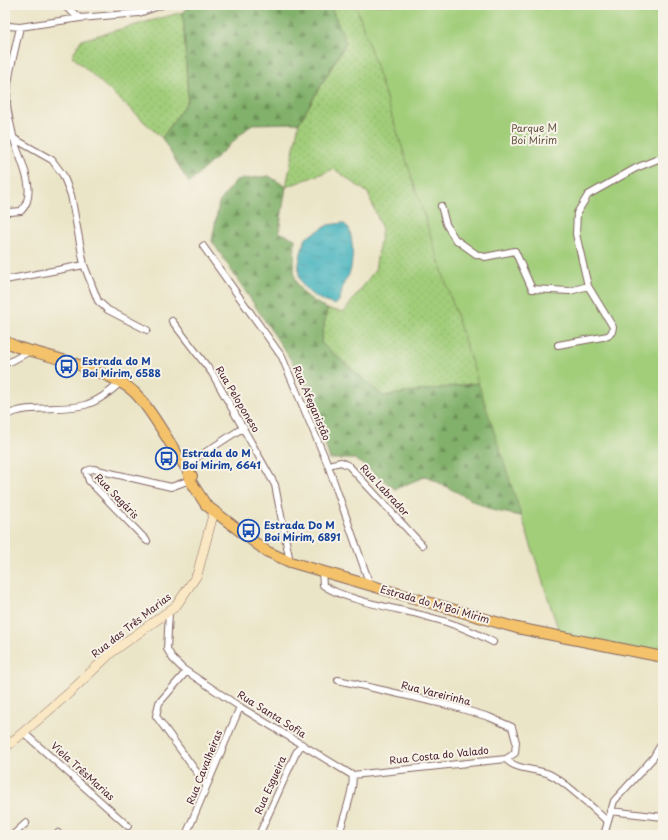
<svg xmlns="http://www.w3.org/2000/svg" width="668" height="840" viewBox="0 0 668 840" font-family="'Playpen Sans',sans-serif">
  <defs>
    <pattern id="grass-dots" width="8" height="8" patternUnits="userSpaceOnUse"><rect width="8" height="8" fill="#a2ce7a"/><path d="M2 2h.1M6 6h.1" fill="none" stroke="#8db06a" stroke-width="1.8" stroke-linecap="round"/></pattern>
    <pattern id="forest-firs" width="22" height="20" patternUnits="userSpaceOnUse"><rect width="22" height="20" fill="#81b16a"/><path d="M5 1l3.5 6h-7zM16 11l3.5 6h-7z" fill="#6c8f57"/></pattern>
    <pattern id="water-ripples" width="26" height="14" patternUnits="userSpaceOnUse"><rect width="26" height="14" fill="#45b4be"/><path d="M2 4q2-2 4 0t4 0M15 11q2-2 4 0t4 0" fill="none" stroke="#3c929b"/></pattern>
  </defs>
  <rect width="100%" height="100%" fill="#f7f3e8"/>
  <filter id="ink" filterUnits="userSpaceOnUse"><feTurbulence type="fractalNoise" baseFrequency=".025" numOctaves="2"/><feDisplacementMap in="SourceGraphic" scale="8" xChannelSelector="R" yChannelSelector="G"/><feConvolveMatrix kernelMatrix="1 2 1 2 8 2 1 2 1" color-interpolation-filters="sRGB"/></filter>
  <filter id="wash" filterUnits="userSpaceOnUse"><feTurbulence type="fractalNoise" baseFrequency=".012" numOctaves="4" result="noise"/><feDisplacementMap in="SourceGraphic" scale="16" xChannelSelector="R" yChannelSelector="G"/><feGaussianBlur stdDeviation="0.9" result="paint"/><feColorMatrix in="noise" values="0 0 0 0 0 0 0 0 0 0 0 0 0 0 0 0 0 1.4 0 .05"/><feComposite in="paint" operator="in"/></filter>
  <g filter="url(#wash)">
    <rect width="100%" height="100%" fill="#ebe5c8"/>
    <path fill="url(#grass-dots)" stroke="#767652" d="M 330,5 L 374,5 L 550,373 L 383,396 L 321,343 L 327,309 L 344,312 L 375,270 L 382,229 L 368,193 L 334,169 L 286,187 L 299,123 L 346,43 Z
      M 183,12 L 188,100 L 162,138 L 72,56 L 81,40 Z"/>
    <path fill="url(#forest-firs)" stroke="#66684a" d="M 192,5 L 330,5 L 346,42 L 299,123 L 252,124 L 189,183 L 162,138 L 188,100 L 183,12 Z
      M 663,5 L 591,530 L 491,510 L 426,476 L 395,489 L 355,459 L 330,459 L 316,416 L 299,372 L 212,241 L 219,203 L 236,180 L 269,176 L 286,187 L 279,232 L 295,239 C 294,280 288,287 327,309 L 321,343 L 383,396 L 550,373 Z"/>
    <path fill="#a2ce7a" stroke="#767652" d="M 356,5 L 663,5 L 663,657 L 561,638 Z"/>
    <path fill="url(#water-ripples)" stroke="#486a74" d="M 343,223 L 349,228 C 353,242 354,257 350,272 C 349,277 344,280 343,286 C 341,293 341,301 335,305 C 296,293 292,274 306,238 L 328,225 Z"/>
  </g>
  <g filter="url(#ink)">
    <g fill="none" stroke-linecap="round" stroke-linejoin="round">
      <defs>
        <path id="street" d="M 63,5 L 80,18
          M 5,22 L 9,26 L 20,27 C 15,51 6,80 7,105 C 8,115 11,126 13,136 C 18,158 40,191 21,211 L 10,212 L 5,210
          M 20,27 L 80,18 L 139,13 L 162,5
          M 13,138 L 52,160 L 63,175 L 71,195 L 84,265 L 98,301 L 108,310 L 147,330
          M 441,206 L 446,224 L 455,239 L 476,254 L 485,257 L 515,251 L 532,289 L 570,291 L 588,286
          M 203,246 L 282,357 L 287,369 L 328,465 L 370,585
          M 5,280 L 84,265
          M 172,321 L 212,373 L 275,485 L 290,562
          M 558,345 L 608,336 L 612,332 L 613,327 L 588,286 L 576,234 L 577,213 L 588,195 L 636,168 L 663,157
          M 5,362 L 10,362 L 30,351
          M 5,416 C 30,403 58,412 85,405 C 99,401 110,392 121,382
          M 328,465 L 341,462 L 349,466 L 422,545
          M 184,466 L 244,427
          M 147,541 L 89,481 L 86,471 L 93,469 L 171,487 L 190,480
          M 322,572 L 323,585 C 343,600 400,609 425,616 C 450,622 471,630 493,642
          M 169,612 L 167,649 L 173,659 L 183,669 L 240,707 L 352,775 C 356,786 342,821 339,835
          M 186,672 L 159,703 L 156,716 L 206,785
          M 338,680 L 452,706 L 489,717 L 512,727 L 516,742 L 515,753 L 506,759 L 352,775
          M 24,733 L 128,826
          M 506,759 C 515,770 537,769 549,774 C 565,781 593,808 607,821
          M 610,811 L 663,817
          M 13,835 L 26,823
          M 56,835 L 58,833
          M 186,835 L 240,707
          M 259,835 L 296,753 L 302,744
          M 604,835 L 614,801 L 653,758 L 663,741"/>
        <path id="secondary" d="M 5,748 L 69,693 L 112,652 L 176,606 L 197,575 L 214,511"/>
        <path id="primary" d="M 5,341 L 17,347 C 48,356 117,372 137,395 C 159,420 172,450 192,476
          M 188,471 L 190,480 L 206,505 L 266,551 L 290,562 L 517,628 L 663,657"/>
      </defs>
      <use href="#street" stroke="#826462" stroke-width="8"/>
      <use href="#secondary" stroke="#826462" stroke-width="10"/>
      <use href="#primary" stroke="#826462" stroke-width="12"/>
      <use href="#street" stroke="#fff" stroke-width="6"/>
      <use href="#secondary" stroke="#fae7c3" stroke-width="9"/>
      <use href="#primary" stroke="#f3c26a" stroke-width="10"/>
    </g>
  </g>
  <defs>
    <symbol id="bus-ring" viewBox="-11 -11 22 22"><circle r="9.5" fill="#f7f3e8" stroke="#1a4fb4" stroke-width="1.5"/><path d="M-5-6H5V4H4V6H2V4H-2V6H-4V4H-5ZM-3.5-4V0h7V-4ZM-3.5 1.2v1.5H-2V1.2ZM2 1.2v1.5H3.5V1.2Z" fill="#1a4fb4"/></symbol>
  </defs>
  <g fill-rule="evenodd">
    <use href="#bus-ring" x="54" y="354" width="25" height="25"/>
    <use href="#bus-ring" x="154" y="446" width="25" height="25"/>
    <use href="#bus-ring" x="236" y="518" width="25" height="25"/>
  </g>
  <g text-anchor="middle" stroke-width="4" stroke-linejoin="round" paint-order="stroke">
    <g font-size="10" fill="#645443" stroke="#f7f3e8">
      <text x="534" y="132">Parque M<tspan x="534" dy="12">Boi Mirim</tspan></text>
    </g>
    <g font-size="10" font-weight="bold" fill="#164399" stroke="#f7f3e8" text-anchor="start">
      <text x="82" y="365">Estrada do M<tspan x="82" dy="12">Boi Mirim, 6588</tspan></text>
      <text x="182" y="457">Estrada do M<tspan x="182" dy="12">Boi Mirim, 6641</tspan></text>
      <text x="264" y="529">Estrada Do M<tspan x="264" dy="12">Boi Mirim, 6891</tspan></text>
    </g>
    <g font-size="10" fill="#4a1f2b" stroke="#f7f3e8">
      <text transform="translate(238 399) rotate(59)" y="4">Rua Peloponeso</text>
      <text transform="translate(312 403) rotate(67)" y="4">Rua Afeganistão</text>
      <text transform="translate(385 490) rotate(47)" y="4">Rua Labrador</text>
      <text transform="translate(117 496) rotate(46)" y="4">Rua Sagáris</text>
      <text transform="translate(435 604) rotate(16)" y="4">Estrada do M'Boi Mirim</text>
      <text transform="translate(131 625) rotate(-38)" y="4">Rua das Três Marias</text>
      <text transform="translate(436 693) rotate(14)" y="4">Rua Vareirinha</text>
      <text transform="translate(272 714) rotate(32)" y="4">Rua Santa Sofia</text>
      <text transform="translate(439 755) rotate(-6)" y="4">Rua Costa do Valado</text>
      <text transform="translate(204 767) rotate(-68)" y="4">Rua Cavalheiras</text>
      <text transform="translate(83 771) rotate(42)" y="4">Viela TrêsMarias</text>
      <text transform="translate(270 785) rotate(-66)" y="4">Rua Esgueira</text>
    </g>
  </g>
  <rect width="668" height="840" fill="none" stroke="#f7f3e8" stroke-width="20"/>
</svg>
